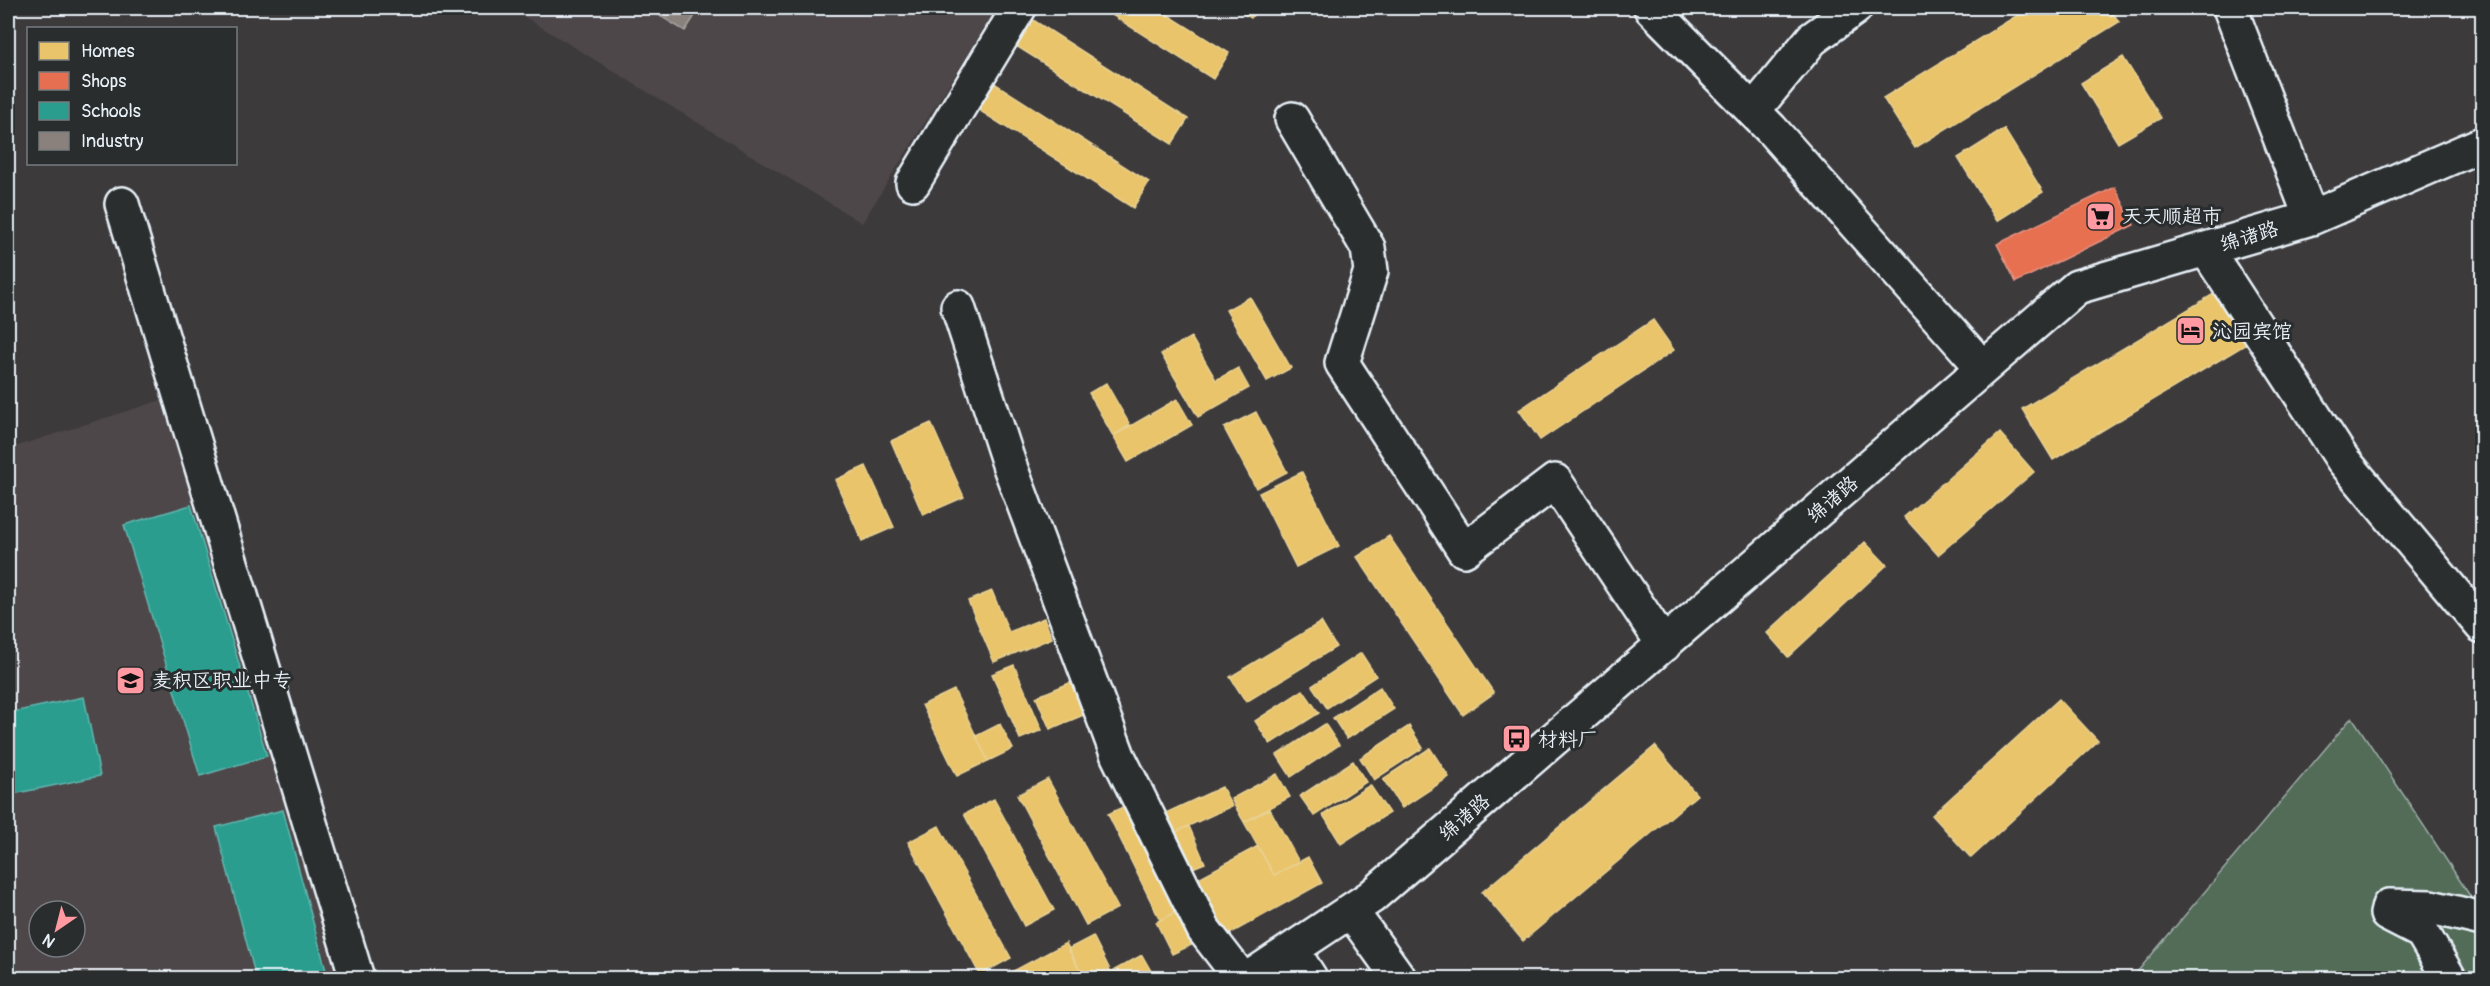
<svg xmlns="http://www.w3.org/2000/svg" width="2490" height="986" viewBox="0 0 2490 986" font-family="Pangolin,'LXGW WenKai TC',sans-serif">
  <rect width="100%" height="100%" fill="#3d3a3c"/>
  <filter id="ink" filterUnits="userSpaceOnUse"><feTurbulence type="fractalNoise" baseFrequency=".0167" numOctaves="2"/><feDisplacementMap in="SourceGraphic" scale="12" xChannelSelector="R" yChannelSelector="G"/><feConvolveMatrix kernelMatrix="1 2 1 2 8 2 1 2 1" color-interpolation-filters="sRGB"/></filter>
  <g filter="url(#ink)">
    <path fill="#4d464a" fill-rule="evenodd" d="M 510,8 L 997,8 L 862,223 Z
      M 168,398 L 348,978 L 8,978 L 8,449 ZM 39,911 L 75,911 L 75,947 L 39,947 Z"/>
    <path fill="#536c59" stroke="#9eaea8" stroke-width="1.5" d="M 2352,717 L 2482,914 L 2482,978 L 2132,978 Z"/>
    <path fill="#e9c46a" stroke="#e9d295" stroke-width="1.5" d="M 1101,8 L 1157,8 L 1229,53 L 1213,79 Z
      M 1235,8 L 1258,8 L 1251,18 Z
      M 2029,8 L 2110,8 L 2119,22 L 1915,148 L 1883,98 Z
      M 1030,18 L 1188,119 L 1172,144 L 1013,44 Z
      M 2123,57 L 2161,118 L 2118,143 L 2081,83 Z
      M 991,81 L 1149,182 L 1133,208 L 974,107 Z
      M 2004,129 L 2043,192 L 1997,221 L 1958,158 Z
      M 2217,292 L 2248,343 L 2053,460 L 2022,409 Z
      M 1250,297 L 1291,368 L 1267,381 L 1226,310 Z
      M 1653,320 L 1674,350 L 1540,440 L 1519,410 Z
      M 1191,337 L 1216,380 L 1238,368 L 1249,388 L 1198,417 L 1161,354 Z
      M 1106,383 L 1130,425 L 1113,436 L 1089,393 Z
      M 1177,399 L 1192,425 L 1128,462 L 1113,436 Z
      M 1256,412 L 1287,472 L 1256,488 L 1224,428 Z
      M 931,423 L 964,497 L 923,515 L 891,441 Z
      M 2000,433 L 2034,472 L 1938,555 L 1904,517 Z
      M 866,466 L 894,527 L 862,541 L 835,480 Z
      M 1302,472 L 1339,546 L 1296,567 L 1259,493 Z
      M 1389,536 L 1494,693 L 1463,715 L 1357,557 Z
      M 1865,542 L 1887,565 L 1788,657 L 1767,633 Z
      M 992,591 L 1009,632 L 1044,618 L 1052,638 L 994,662 L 968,601 Z
      M 1321,622 L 1336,647 L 1246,702 L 1230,677 Z
      M 1361,653 L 1376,676 L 1327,708 L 1312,686 Z
      M 1014,665 L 1042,730 L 1020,739 L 992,674 Z
      M 1079,679 L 1093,711 L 1050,729 L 1036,697 Z
      M 1380,687 L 1394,709 L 1347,739 L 1333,718 Z
      M 954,690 L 988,761 L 957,776 L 922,705 Z
      M 1303,690 L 1319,713 L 1270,744 L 1255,721 Z
      M 2059,699 L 2098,741 L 1971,858 L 1932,815 Z
      M 1000,724 L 1013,749 L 988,761 L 976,736 Z
      M 1325,724 L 1339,745 L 1291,777 L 1277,755 Z
      M 1409,726 L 1423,748 L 1374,780 L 1360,758 Z
      M 1655,746 L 1697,795 L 1523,941 L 1482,892 Z
      M 1430,748 L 1449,777 L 1402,808 L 1383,779 Z
      M 1353,761 L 1366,782 L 1314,816 L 1300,796 Z
      M 1277,774 L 1290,797 L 1244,822 L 1231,799 Z
      M 1048,779 L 1118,908 L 1086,925 L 1017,795 Z
      M 1370,785 L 1389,813 L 1341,844 L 1323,815 Z
      M 1222,787 L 1232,806 L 1169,835 L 1159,816 Z
      M 994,799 L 1054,910 L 1024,926 L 964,814 Z
      M 1127,805 L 1178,911 L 1160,920 L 1108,814 Z
      M 1270,809 L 1299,862 L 1274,875 L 1244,822 Z
      M 939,826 L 1011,958 L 980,975 L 908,842 Z
      M 1189,826 L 1205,863 L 1185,871 L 1169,835 Z
      M 1258,846 L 1274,875 L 1308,857 L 1322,883 L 1224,937 L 1193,881 Z
      M 1178,911 L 1194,944 L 1172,954 L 1156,922 Z
      M 1093,936 L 1111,972 L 1099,978 L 1084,978 L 1068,949 Z
      M 1066,943 L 1084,978 L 1000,978 Z
      M 1142,955 L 1155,978 L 1099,978 L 1111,972 Z"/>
    <path fill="#e76f51" stroke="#e79683" stroke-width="1.5" d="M 2115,187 L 2134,225 L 2016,282 L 1997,244 Z"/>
    <path fill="#2a9d8f" stroke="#63b6ae" stroke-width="1.5" d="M 191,505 L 267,756 L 200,776 L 124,525 Z
      M 84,697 L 100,776 L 8,795 L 8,713 Z
      M 283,810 L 328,978 L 256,978 L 216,827 Z"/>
    <path fill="#8a817c" stroke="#a6a3a1" stroke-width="1.5" d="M 647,8 L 700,8 L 685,31 Z"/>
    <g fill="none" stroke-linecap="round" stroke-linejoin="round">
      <defs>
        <path id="minor" d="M 1651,8 L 1771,129 L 1983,368
          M 2230,8 L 2311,218
          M 1753,111 L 1812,39 L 1855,8
          M 1292,119 L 1368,248 L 1371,271 L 1342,363 L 1464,550 L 1555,481 L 1664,645
          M 913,183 L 1019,8
          M 122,204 L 357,978
          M 2206,249 L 2343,460 L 2482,626
          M 958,307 L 1009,464 L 1118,756 L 1204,930 L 1241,978
          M 1351,911 L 1399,978
          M 1292,950 L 1310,978
          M 1249,978 L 1371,897 L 2077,287 L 2311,218 L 2482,144
          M 2449,978 L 2422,932 L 2387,914 L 2389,906 L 2431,907 L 2482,919"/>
      </defs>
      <use href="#minor" stroke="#e8f1f8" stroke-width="38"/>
      <use href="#minor" stroke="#2a2d2e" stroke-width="33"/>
    </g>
  </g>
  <defs>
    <symbol id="supermarket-square" viewBox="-11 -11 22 22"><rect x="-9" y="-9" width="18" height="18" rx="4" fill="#ff9aa2" stroke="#2a2d2e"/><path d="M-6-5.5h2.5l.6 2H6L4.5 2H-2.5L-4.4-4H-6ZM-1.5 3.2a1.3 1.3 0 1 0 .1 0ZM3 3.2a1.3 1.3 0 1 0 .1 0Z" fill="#111"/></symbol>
    <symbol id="hotel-square" viewBox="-11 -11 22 22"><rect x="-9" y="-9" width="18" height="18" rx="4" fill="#ff9aa2" stroke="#2a2d2e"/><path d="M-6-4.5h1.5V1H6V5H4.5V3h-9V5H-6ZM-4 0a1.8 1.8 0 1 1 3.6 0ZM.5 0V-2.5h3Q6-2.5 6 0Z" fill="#111"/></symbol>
    <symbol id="university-square" viewBox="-11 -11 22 22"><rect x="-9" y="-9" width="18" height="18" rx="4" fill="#ff9aa2" stroke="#2a2d2e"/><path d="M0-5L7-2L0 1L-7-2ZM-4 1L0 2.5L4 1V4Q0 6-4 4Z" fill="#111"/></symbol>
    <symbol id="bus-square" viewBox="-11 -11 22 22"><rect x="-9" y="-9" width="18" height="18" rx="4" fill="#ff9aa2" stroke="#2a2d2e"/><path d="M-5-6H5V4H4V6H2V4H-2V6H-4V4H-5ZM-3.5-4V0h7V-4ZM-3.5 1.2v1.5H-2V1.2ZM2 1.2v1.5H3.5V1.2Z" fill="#111"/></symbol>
  </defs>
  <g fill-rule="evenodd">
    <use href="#supermarket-square" x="2084" y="200" width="33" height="33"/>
    <use href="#hotel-square" x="2174" y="314" width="33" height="33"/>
    <use href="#university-square" x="114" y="664" width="33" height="33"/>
    <use href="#bus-square" x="1500" y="722" width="33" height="33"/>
  </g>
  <g text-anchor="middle" stroke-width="6" stroke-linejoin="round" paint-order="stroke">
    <g font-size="20" fill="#e8f1f8" stroke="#2a2d2e" text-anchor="start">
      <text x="2122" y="223">天天顺超市</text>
      <text x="2212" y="338">沁园宾馆</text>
      <text x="152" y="687">麦积区职业中专</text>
      <text x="1538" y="746">材料厂</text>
    </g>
    <g font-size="20" fill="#e8f1f8" stroke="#2a2d2e">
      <text transform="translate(2249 236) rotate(-17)" y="7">绵诸路</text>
      <text transform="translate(1832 499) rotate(-41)" y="7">绵诸路</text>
      <text transform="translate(1464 817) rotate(-41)" y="7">绵诸路</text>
    </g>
  </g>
  <rect width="2490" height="986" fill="none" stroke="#2a2d2e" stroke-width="30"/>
  <rect x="15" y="15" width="2460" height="956" fill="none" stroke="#e8f1f8" stroke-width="2" filter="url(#ink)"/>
  <rect x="27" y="27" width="210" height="138" fill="#2a2d2e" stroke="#767b7f" stroke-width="1.5"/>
  <rect x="39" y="42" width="30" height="18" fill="#e9c46a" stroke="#767b7f" stroke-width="1.5"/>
  <text x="81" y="57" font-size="18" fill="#e8f1f8">Homes</text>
  <rect x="39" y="72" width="30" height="18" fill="#e76f51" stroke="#767b7f" stroke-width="1.5"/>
  <text x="81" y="87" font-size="18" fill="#e8f1f8">Shops</text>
  <rect x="39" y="102" width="30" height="18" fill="#2a9d8f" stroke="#767b7f" stroke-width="1.5"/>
  <text x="81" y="117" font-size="18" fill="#e8f1f8">Schools</text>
  <rect x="39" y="132" width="30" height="18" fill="#8a817c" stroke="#767b7f" stroke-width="1.5"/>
  <text x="81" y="147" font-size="18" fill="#e8f1f8">Industry</text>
  <g transform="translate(57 929) rotate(215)"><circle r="28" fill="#2a2d2e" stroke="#767b7f" stroke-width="1.5"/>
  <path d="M0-4.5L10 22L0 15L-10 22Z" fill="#ff9aa2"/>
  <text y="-9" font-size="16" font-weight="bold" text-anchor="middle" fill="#e8f1f8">N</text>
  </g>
</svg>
